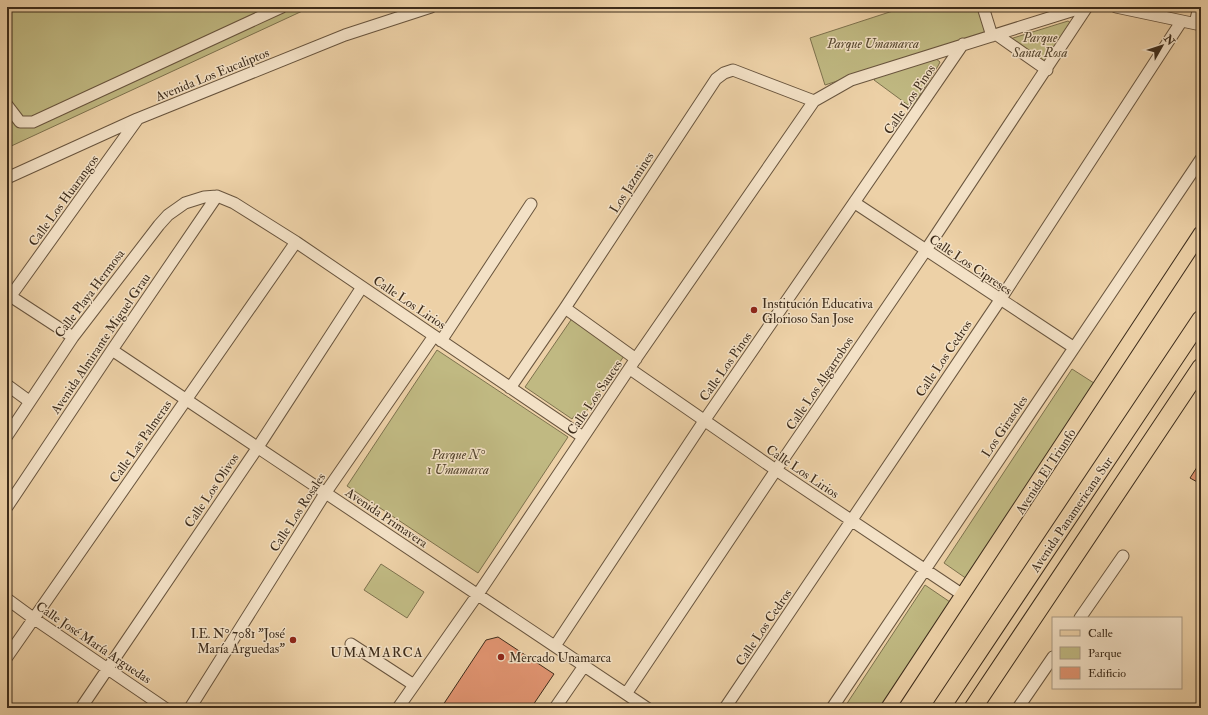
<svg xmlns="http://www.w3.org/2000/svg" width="1208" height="715" viewBox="0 0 1208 715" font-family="'IM FELL Double Pica',serif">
  <rect width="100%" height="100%" fill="#edd1a7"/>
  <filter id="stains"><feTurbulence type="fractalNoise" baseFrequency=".005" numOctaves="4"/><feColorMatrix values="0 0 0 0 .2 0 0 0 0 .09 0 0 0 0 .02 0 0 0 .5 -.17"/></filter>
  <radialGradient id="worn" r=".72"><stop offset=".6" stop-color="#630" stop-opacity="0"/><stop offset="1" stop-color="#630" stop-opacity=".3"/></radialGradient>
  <path fill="#c0b982" stroke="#7e724e" d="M 7,7 L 311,7 L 7,148 Z
    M 905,7 L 979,7 L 987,32 L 825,85 L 810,38 Z
    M 1068,21 L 1071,23 L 1043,63 L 1010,39 Z
    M 935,58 L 940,62 L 938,66 L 912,108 L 874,80 L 876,77 Z
    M 573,317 L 626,353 L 581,419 L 575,415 L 572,419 L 525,387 Z
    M 437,350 L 568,437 L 478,573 L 347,486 Z
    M 1072,369 L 1097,385 L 967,579 L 944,563 Z
    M 381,564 L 424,592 L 407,618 L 364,590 Z
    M 925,585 L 953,604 L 883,708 L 844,708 Z"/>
  <path fill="#e19471" stroke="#3d2c1b" d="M 1201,461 L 1201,484 L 1190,478 Z
    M 498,637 L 554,674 L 531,708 L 441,708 L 486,640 Z"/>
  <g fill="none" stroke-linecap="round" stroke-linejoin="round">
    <defs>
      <path id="minor" d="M 983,7 L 992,36
        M 1116,7 L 1201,25
        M 1195,23 L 1199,7
        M 997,35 L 1047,70
        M 7,105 L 20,122 L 33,122 L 282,7
        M 7,178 L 137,119 L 345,35 L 431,7
        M 855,203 L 1073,347
        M 7,294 L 73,337
        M 10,297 L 137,120
        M 565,308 L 636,359
        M 441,341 L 531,204
        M 112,350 L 647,708
        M 630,369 L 776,470 L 963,595
        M 7,385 L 29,401
        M 510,388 L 565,308 L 716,79 L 724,73 L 733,70 L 814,101
        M 7,436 L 73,337 L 159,225 L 168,215 L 185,203 L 204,197 L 217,196 L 234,203 L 296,242 L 583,437
        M 7,507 L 112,350 L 217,196
        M 7,599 L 33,618 L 165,708
        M 1080,618 L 1123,556
        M 351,644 L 414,685
        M 555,646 L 704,421 L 963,44
        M 7,657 L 296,242
        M 626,694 L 776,470 L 926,250 L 1087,7
        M 81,708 L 258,447 L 362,287
        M 190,708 L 326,492 L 434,336
        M 398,708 L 478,594 L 637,357 L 814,101 L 851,80 L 1084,7
        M 555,708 L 584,666
        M 725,708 L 1000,300 L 1181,22
        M 832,708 L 1201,159
        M 1018,708 L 1053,657"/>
      <path id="major" d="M 888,708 L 1201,233"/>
      <path id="highway" d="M 941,708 L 1201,319
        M 973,708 L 1201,367"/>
    </defs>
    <use href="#minor" stroke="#69553e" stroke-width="13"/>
    <use href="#major" stroke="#3d2c1b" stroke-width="16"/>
    <use href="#highway" stroke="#3d2c1b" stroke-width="19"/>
    <use href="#minor" stroke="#f3e1c6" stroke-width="11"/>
    <use href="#major" stroke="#edd1a7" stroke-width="14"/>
    <use href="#highway" stroke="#edd1a7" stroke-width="17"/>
  </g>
  <g fill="#8f2418" stroke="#f3e1c6" stroke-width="1.5">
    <circle cx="754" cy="310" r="4"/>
    <circle cx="293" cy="640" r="4"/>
    <circle cx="501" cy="657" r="4"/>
  </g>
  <g text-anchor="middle" stroke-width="3" stroke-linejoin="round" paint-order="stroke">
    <g font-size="13" font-style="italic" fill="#574830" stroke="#f3e1c6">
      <text x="1040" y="42">Parque<tspan x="1040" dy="15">Santa Rosa</tspan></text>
      <text x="873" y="48">Parque Umamarca</text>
      <text x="458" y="459">Parque N°<tspan x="458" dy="15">1 Umamarca</tspan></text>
    </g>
    <g font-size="13" fill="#3d2c1b" stroke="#f3e1c6">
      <text transform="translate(212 74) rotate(-22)" y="5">Avenida Los Eucaliptos</text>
      <text transform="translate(909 99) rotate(-56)" y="5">Calle Los Pinos</text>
      <text transform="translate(631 182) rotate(-57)" y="5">Los Jazmines</text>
      <text transform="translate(63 200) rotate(-54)" y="5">Calle Los Huarangos</text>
      <text transform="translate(971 264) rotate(34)" y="5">Calle Los Cipreses</text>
      <text transform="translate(89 293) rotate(-53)" y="5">Calle Playa Hermosa</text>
      <text transform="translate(410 302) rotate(34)" y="5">Calle Los Lirios</text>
      <text transform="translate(100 343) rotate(-56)" y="5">Avenida Almirante Miguel Grau</text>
      <text transform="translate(943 358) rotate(-56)" y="5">Calle Los Cedros</text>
      <text transform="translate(725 366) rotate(-55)" y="5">Calle Los Pinos</text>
      <text transform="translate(819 383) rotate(-56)" y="5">Calle Los Algarrobos</text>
      <text transform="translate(594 397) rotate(-56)" y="5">Calle Los Sauces</text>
      <text transform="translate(1004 426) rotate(-56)" y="5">Los Girasoles</text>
      <text transform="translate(140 441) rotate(-55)" y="5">Calle Las Palmeras</text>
      <text transform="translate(803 471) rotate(34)" y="5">Calle Los Lirios</text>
      <text transform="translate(1045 471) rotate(-57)" y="5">Avenida El Triunfo</text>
      <text transform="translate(211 490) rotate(-56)" y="5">Calle Los Olivos</text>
      <text transform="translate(297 512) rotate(-57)" y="5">Calle Los Rosales</text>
      <text transform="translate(1071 514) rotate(-56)" y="5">Avenida Panamericana Sur</text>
      <text transform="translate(387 517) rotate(34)" y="5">Avenida Primavera</text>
      <text transform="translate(763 627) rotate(-56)" y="5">Calle Los Cedros</text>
      <text transform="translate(94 642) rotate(34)" y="5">Calle José María Arguedas</text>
    </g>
    <g font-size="13" fill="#3d2c1b" stroke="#f3e1c6" text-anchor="start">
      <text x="762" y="308">Institución Educativa<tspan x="762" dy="15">Glorioso San Jose</tspan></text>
      <text x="285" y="638" text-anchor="end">I.E. N° 7081 "José<tspan x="285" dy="15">María Arguedas"</tspan></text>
      <text x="509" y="662">Mercado Unamarca</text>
    </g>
    <g font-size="14" letter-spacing="1" fill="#3d2c1b" stroke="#f3e1c6">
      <text x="377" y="657">UMAMARCA</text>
    </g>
  </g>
  <rect width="1208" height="715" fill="none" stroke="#edd1a7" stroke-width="24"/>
  <rect x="8" y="8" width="1192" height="699" fill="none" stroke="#3d2c1b" stroke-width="2"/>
  <rect x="12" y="12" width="1184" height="691" fill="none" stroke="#3d2c1b"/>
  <rect x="1052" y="617" width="130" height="72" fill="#f3e1c6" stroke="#aa9982"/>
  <rect x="1060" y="630" width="20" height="6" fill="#edd1a7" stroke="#aa9982"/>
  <text x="1088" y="637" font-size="12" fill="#3d2c1b">Calle</text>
  <rect x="1060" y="647" width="20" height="12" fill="#c0b982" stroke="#aa9982"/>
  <text x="1088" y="657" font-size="12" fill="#3d2c1b">Parque</text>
  <rect x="1060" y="667" width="20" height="12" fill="#e19471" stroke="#aa9982"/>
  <text x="1088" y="677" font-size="12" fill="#3d2c1b">Edificio</text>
  <g transform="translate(1162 46) rotate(51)" stroke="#f3e1c6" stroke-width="3" paint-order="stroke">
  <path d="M0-3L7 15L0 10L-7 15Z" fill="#3d2c1b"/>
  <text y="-6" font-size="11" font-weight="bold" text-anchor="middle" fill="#3d2c1b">N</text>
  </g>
  <rect width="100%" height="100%" filter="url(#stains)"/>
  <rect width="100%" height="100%" fill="url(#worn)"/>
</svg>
